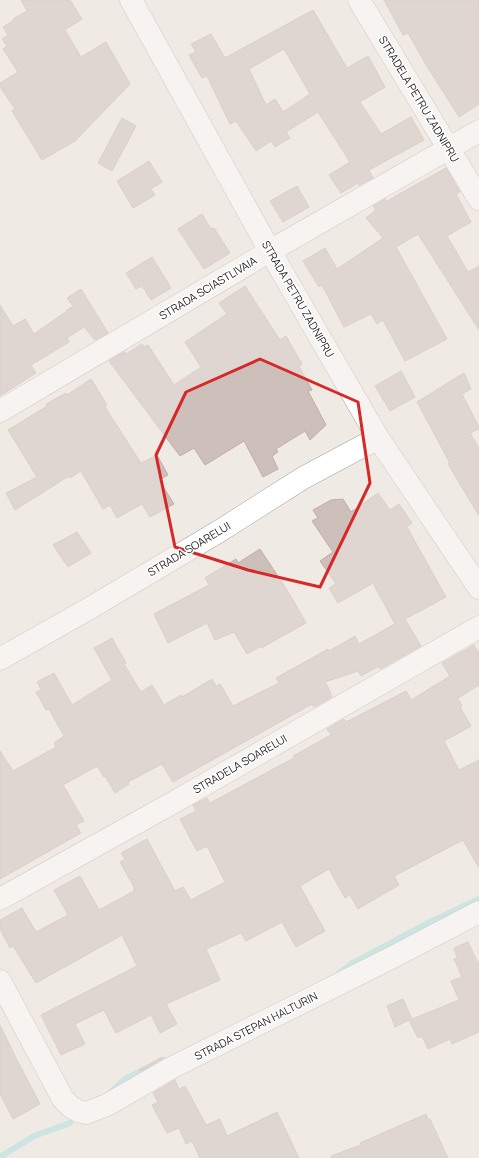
<svg xmlns="http://www.w3.org/2000/svg" width="479" height="1158" viewBox="0 0 479 1158" font-family="Manrope,sans-serif">
  <rect width="100%" height="100%" fill="#f0eae4"/>
  <g fill="none" stroke-linecap="round" stroke-linejoin="round">
    <path stroke="#a1dde1" stroke-width="6" d="M 339,973 L 353,963 L 432,921 L 479,899
      M 111,1092 L 125,1079 L 164,1060
      M 0,1157 L 34,1136 L 70,1123"/>
  </g>
  <path fill="#cdbfba" stroke="#c3aea5" fill-rule="evenodd" d="M 21,0 L 70,0 L 82,19 L 65,30 L 81,57 L 106,42 L 130,84 L 75,141 L 42,160 L 12,111 L 15,109 L 0,87 L 0,83 L 18,72 L 3,49 L 7,46 L 2,39 L 8,35 L 3,27 L 14,20 L 13,19 L 27,11 Z
    M 384,0 L 479,0 L 479,104 L 459,117 L 428,68 L 408,33 L 403,35 Z
    M 313,10 L 347,68 L 368,56 L 385,87 L 360,102 L 381,134 L 411,117 L 424,140 L 369,170 L 373,178 L 359,185 L 358,183 L 341,193 L 329,175 L 350,162 L 318,112 L 286,132 L 290,138 L 275,147 L 271,141 L 256,151 L 236,121 L 230,124 L 207,76 L 202,78 L 189,55 L 196,52 L 191,44 L 211,34 L 225,58 ZM 284,49 L 310,94 L 283,112 L 275,99 L 266,105 L 249,69 Z
    M 122,118 L 136,126 L 112,171 L 98,163 Z
    M 149,161 L 162,182 L 151,189 L 155,195 L 133,208 L 117,181 Z
    M 446,168 L 460,192 L 456,194 L 471,222 L 447,236 L 468,272 L 479,266 L 479,330 L 418,234 L 396,247 L 447,339 L 405,361 L 383,320 L 377,324 L 371,314 L 344,327 L 322,285 L 319,287 L 303,261 L 325,248 L 337,269 L 383,238 L 366,218 L 376,210 L 373,206 L 385,199 L 386,202 L 394,197 Z
    M 297,186 L 309,207 L 283,222 L 270,201 Z
    M 202,214 L 211,229 L 214,228 L 230,253 L 204,269 L 178,229 Z
    M 152,257 L 171,288 L 151,300 L 142,286 L 136,289 L 126,273 Z
    M 245,286 L 280,340 L 286,336 L 302,364 L 299,366 L 312,390 L 308,391 L 326,425 L 310,440 L 305,431 L 276,449 L 278,452 L 272,456 L 278,469 L 263,477 L 244,441 L 205,465 L 194,448 L 180,456 L 109,361 L 124,352 L 126,354 L 142,344 L 144,347 L 148,345 L 174,385 L 201,367 L 185,342 L 227,314 L 219,303 Z
    M 81,289 L 108,333 L 95,340 L 84,327 L 67,338 L 69,342 L 31,365 L 36,373 L 0,396 L 0,305 L 13,326 L 25,319 L 34,334 L 67,311 L 67,310 L 73,306 L 67,298 Z
    M 401,371 L 415,397 L 390,411 L 375,386 Z
    M 464,373 L 471,389 L 462,394 L 479,427 L 479,429 L 470,433 L 479,448 L 479,516 L 448,464 L 450,463 L 417,402 Z
    M 91,379 L 107,405 L 105,407 L 141,463 L 157,455 L 168,475 L 159,480 L 174,504 L 150,517 L 142,504 L 117,518 L 110,505 L 103,509 L 81,471 L 70,478 L 69,476 L 15,510 L 6,493 L 37,477 L 8,430 L 47,406 L 46,404 L 66,393 L 67,395 Z
    M 378,493 L 390,510 L 399,504 L 412,523 L 407,527 L 446,597 L 405,619 L 421,646 L 380,669 L 379,666 L 361,676 L 358,671 L 325,682 L 331,693 L 330,693 L 332,697 L 314,707 L 312,704 L 173,782 L 162,764 L 128,782 L 129,784 L 115,793 L 105,776 L 104,777 L 97,766 L 63,785 L 84,821 L 76,825 L 81,833 L 0,879 L 0,751 L 13,771 L 56,747 L 54,743 L 64,736 L 49,709 L 46,710 L 36,692 L 41,690 L 37,682 L 54,673 L 72,705 L 112,680 L 94,648 L 112,638 L 126,663 L 124,664 L 141,692 L 152,685 L 164,705 L 181,695 L 182,697 L 212,679 L 216,686 L 220,684 L 233,706 L 279,683 L 276,678 L 328,649 L 329,651 L 355,636 L 359,644 L 395,624 L 373,583 L 338,603 L 329,588 L 336,584 L 320,561 L 333,552 L 312,521 L 318,518 L 313,510 L 331,500 L 343,499 L 351,512 Z
    M 77,532 L 91,553 L 68,567 L 53,545 Z
    M 260,549 L 289,593 L 306,623 L 261,648 L 261,646 L 247,654 L 234,632 L 215,640 L 207,623 L 168,643 L 154,614 L 209,585 L 205,578 L 236,559 L 238,563 Z
    M 474,645 L 479,653 L 479,685 L 458,698 L 462,706 L 460,707 L 471,726 L 444,741 L 459,770 L 479,760 L 479,868 L 463,840 L 394,876 L 399,885 L 358,909 L 350,895 L 345,898 L 329,869 L 300,886 L 325,931 L 296,947 L 282,922 L 246,941 L 241,933 L 206,949 L 220,980 L 166,1004 L 177,1024 L 160,1033 L 151,1015 L 116,1033 L 104,1010 L 75,1024 L 85,1044 L 61,1055 L 41,1015 L 137,966 L 122,935 L 36,983 L 13,946 L 10,948 L 0,929 L 0,920 L 22,908 L 36,932 L 68,915 L 54,890 L 80,876 L 99,910 L 134,891 L 133,890 L 135,889 L 120,862 L 125,859 L 121,853 L 147,839 L 175,891 L 183,887 L 191,900 L 225,882 L 207,846 L 197,851 L 180,819 L 196,811 L 193,805 L 207,798 L 210,803 L 294,758 L 293,756 L 331,735 L 327,729 L 344,719 L 346,722 L 406,691 L 411,700 L 450,676 L 442,663 Z
    M 468,942 L 479,965 L 479,1032 L 452,1044 L 450,1039 L 428,1049 L 422,1036 L 418,1038 L 409,1020 L 395,1027 L 387,1006 L 403,999 L 412,1019 L 459,1000 L 451,981 L 462,977 L 454,959 L 457,958 L 454,948 Z
    M 0,1025 L 18,1062 L 40,1104 L 13,1119 L 0,1094 Z
    M 162,1057 L 163,1058 L 140,1071 L 139,1070 Z
    M 175,1080 L 179,1089 L 185,1086 L 206,1125 L 220,1119 L 227,1136 L 277,1112 L 299,1158 L 200,1158 L 192,1141 L 186,1144 L 179,1128 L 167,1133 L 152,1105 L 158,1102 L 153,1093 Z
    M 426,1114 L 428,1120 L 430,1119 L 448,1158 L 331,1158 L 331,1156 L 361,1145 L 360,1143 Z"/>
  <g fill="none" stroke-linecap="round" stroke-linejoin="round">
    <defs>
      <path id="minor" d="M 131,0 L 270,251 L 378,438 L 479,588
        M 359,0 L 479,199
        M 0,411 L 270,251 L 479,131
        M 0,659 L 90,608 L 218,532 L 303,478 L 378,438
        M 0,899 L 176,801 L 479,627
        M 0,981 L 63,1099 L 71,1107 L 78,1111 L 86,1113 L 107,1105 L 171,1068 L 393,957 L 479,912"/>
    </defs>
    <use href="#minor" stroke="#a6a6a6" stroke-width="23"/>
    <use href="#minor" stroke="#fff" stroke-width="22"/>
  </g>
  <path d="M0 0H479V1158H0ZM 260,359 L 358,402 L 370,483 L 320,587 L 248,570 L 175,547 L 156,455 L 186,392 Z" fill="#f0eae4" fill-opacity=".55" fill-rule="evenodd"/>
  <path fill="none" stroke="#d62828" stroke-width="3" stroke-linejoin="round" d="M 260,359 L 358,402 L 370,483 L 320,587 L 248,570 L 175,547 L 156,455 L 186,392 Z"/>
  <g text-anchor="middle" stroke-width="3" stroke-linejoin="round" paint-order="stroke">
    <g font-size="11" fill="#1f1f1f" stroke="#fff">
      <text transform="translate(419 99) rotate(59)" y="4">STRADELA PETRU ZADNIPRU</text>
      <text transform="translate(208 288) rotate(-31)" y="4">STRADA SCIASTLIVAIA</text>
      <text transform="translate(298 299) rotate(60)" y="4">STRADA PETRU ZADNIPRU</text>
      <text transform="translate(189 549) rotate(-31)" y="4">STRADA SOARELUI</text>
      <text transform="translate(240 764) rotate(-30)" y="4">STRADELA SOARELUI</text>
      <text transform="translate(256 1026) rotate(-27)" y="4">STRADA STEPAN HALTURIN</text>
    </g>
  </g>
</svg>
